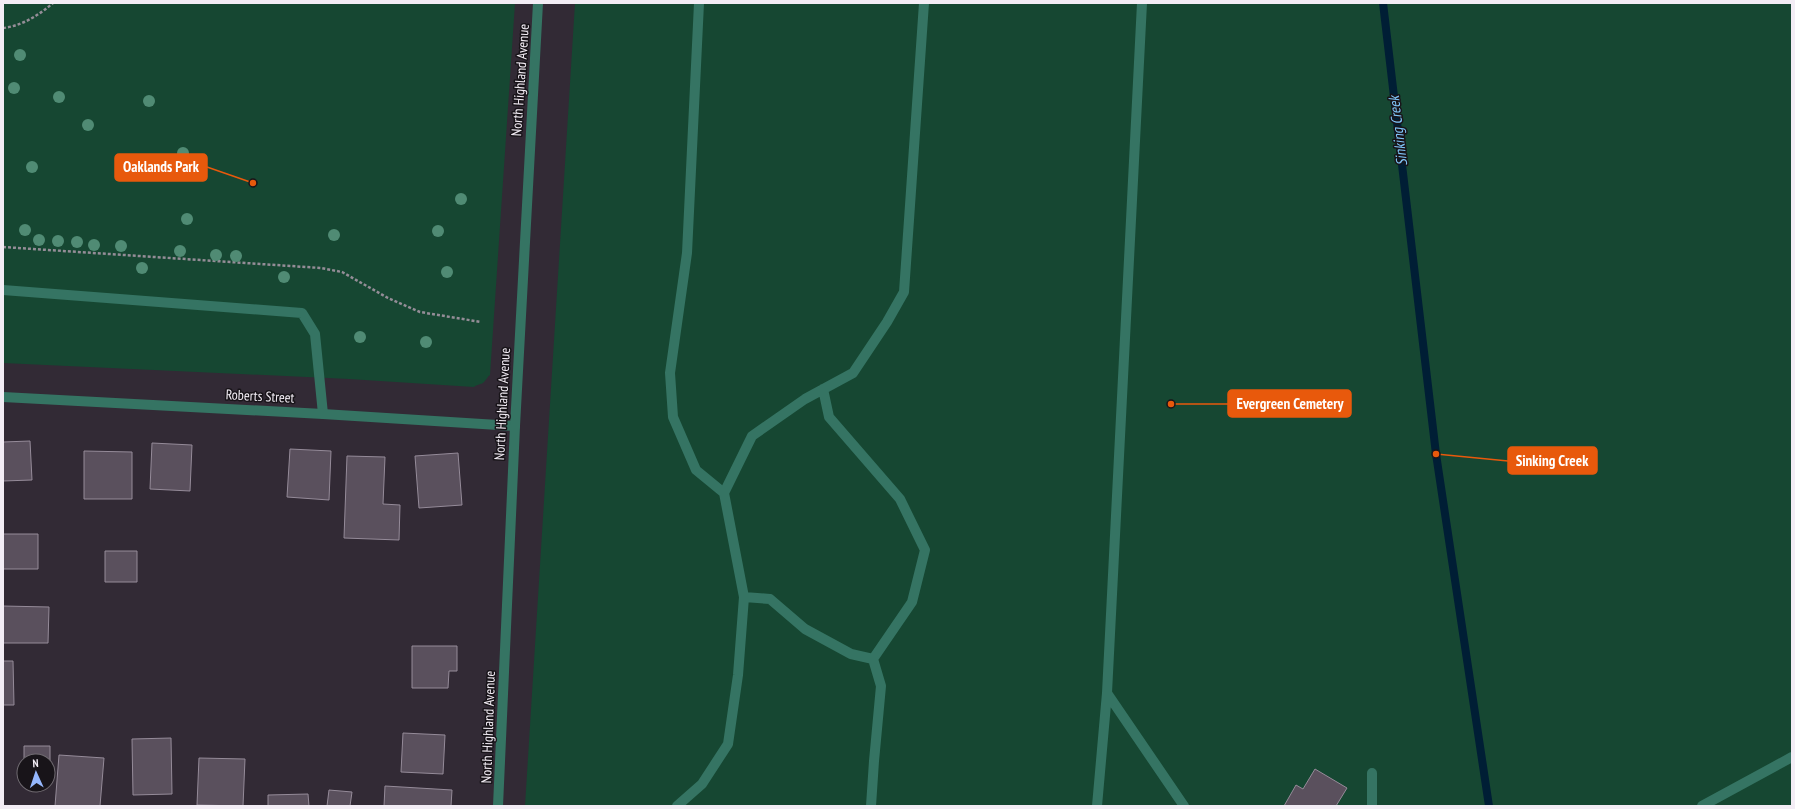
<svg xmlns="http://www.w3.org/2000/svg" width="1795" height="809" viewBox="0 0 1795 809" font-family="'PT Sans Narrow',sans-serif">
  <rect width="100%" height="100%" fill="#322a35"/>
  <path fill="#164732" d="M 3,3 L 515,3 L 490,375 C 487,377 487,379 484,382 C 481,385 477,384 474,387 L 349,379 L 3,363 Z
    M 575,3 L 1792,3 L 1792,806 L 525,806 Z"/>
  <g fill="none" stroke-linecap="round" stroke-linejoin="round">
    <path stroke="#001e35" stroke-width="8" d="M 1383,3 L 1436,454 L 1489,806"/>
  </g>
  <path fill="#5a505d" stroke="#958b99" d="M 30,441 L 32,480 L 3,481 L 3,442 Z
    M 152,443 L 192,445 L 190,491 L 150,489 Z
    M 290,449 L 331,451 L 329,500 L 287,497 Z
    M 84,451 L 132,452 L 132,499 L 84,499 Z
    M 458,453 L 462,505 L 419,508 L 415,456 Z
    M 347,456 L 385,457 L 383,504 L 400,505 L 399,540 L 344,538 Z
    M 3,534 L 38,534 L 38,569 L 3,569 Z
    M 105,551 L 137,551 L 137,582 L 105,582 Z
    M 3,606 L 49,607 L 48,643 L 3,643 Z
    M 412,646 L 457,646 L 457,671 L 449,671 L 448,688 L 412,688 Z
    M 3,661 L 13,661 L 14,705 L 3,705 Z
    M 403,733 L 445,735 L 443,774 L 401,772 Z
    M 171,738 L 172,794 L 133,795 L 132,739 Z
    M 24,746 L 50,746 L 50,771 L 48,771 L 48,761 L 24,761 Z
    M 59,755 L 104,758 L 100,806 L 55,806 Z
    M 199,758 L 245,759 L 243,806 L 197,805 Z
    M 1315,769 L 1347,788 L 1336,806 L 1284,806 L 1296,785 L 1303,789 Z
    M 385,786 L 452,790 L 451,806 L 384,806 Z
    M 329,790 L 352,792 L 350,806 L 327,806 Z
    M 308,794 L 309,806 L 268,806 L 268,795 Z"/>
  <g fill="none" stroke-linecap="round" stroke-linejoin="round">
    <path stroke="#948d97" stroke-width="2.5" stroke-dasharray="3 2" stroke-linecap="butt" d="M 3,28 C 22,26 39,15 53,3
      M 3,247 L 321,268 L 342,272 L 388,298 L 420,312 L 481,322"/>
    <path stroke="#357463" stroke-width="10" d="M 3,290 L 302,313 L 315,334 L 323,414
      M 1372,806 L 1372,773"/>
    <path stroke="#357463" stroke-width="10" d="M 699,3 L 687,253 L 670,373 L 673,417 L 696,470 L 724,493
      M 1142,3 L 1107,693 L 1184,806
      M 823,389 L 829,417 L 900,499 L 925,550 L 912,602 L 873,659 L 851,654 L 805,629 L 770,599 L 744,597 L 724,493 L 752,436 L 805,399 L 853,373 L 887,322 L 904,292 L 924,3
      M 3,397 L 323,414 L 515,426
      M 677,806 L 702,784 L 728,744 L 738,675 L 744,597
      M 871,806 L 874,761 L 881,686 L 873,659
      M 1097,806 L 1107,693
      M 1702,806 L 1792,757"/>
    <path stroke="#357463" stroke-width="10" d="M 498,806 L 515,426 L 538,3"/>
  </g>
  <g fill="#508b74">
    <circle cx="20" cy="55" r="6"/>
    <circle cx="14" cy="88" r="6"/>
    <circle cx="59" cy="97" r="6"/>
    <circle cx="149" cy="101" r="6"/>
    <circle cx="88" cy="125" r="6"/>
    <circle cx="183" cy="153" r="6"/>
    <circle cx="32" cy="167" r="6"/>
    <circle cx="461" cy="199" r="6"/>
    <circle cx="187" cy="219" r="6"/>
    <circle cx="25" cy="230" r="6"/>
    <circle cx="438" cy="231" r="6"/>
    <circle cx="334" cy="235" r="6"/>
    <circle cx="39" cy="240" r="6"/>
    <circle cx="58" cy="241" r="6"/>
    <circle cx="77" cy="242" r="6"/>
    <circle cx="94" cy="245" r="6"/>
    <circle cx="121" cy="246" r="6"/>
    <circle cx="180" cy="251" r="6"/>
    <circle cx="216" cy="255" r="6"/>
    <circle cx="236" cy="256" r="6"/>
    <circle cx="142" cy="268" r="6"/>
    <circle cx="447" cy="272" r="6"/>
    <circle cx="284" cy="277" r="6"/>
    <circle cx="360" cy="337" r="6"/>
    <circle cx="426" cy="342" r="6"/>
  </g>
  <g text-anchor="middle" stroke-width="3" stroke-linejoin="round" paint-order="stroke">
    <g font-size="14" fill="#f3edf5" stroke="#181419">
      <text transform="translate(520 80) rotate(-86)" y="5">North Highland Avenue</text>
      <text transform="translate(260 396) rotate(3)" y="5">Roberts Street</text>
      <text transform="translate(502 404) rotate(-87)" y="5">North Highland Avenue</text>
      <text transform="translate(488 727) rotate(-88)" y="5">North Highland Avenue</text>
    </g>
    <g font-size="15" font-style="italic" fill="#80c6fa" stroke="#181419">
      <text transform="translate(1398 131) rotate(-97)" y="5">Sinking Creek</text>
    </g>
  </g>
  <path fill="none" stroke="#e8590c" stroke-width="1.5" d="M253 183L207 167M1171 404L1228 404M1436 454L1508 461"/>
  <g fill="#e8590c" stroke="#181419" stroke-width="1.5">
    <circle cx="253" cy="183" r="4"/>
    <circle cx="1171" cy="404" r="4"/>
    <circle cx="1436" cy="454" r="4"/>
  </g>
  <g fill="#e8590c" stroke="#e8590c" stroke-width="1.5">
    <rect x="115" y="154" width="92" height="27" rx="4"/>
    <rect x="1228" y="390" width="123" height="27" rx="4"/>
    <rect x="1508" y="447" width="89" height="27" rx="4"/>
  </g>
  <g font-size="15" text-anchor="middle" font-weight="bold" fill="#fff">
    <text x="161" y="172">Oaklands Park</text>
    <text x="1290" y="409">Evergreen Cemetery</text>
    <text x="1552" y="466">Sinking Creek</text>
  </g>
  <rect width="1795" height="809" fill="none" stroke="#f3edf5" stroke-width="8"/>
  <g transform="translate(36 773) rotate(357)"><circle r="19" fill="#181419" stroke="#706b71"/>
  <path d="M0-3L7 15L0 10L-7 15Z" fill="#95b7fd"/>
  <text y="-6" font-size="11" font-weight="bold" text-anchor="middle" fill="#f3edf5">N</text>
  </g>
</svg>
